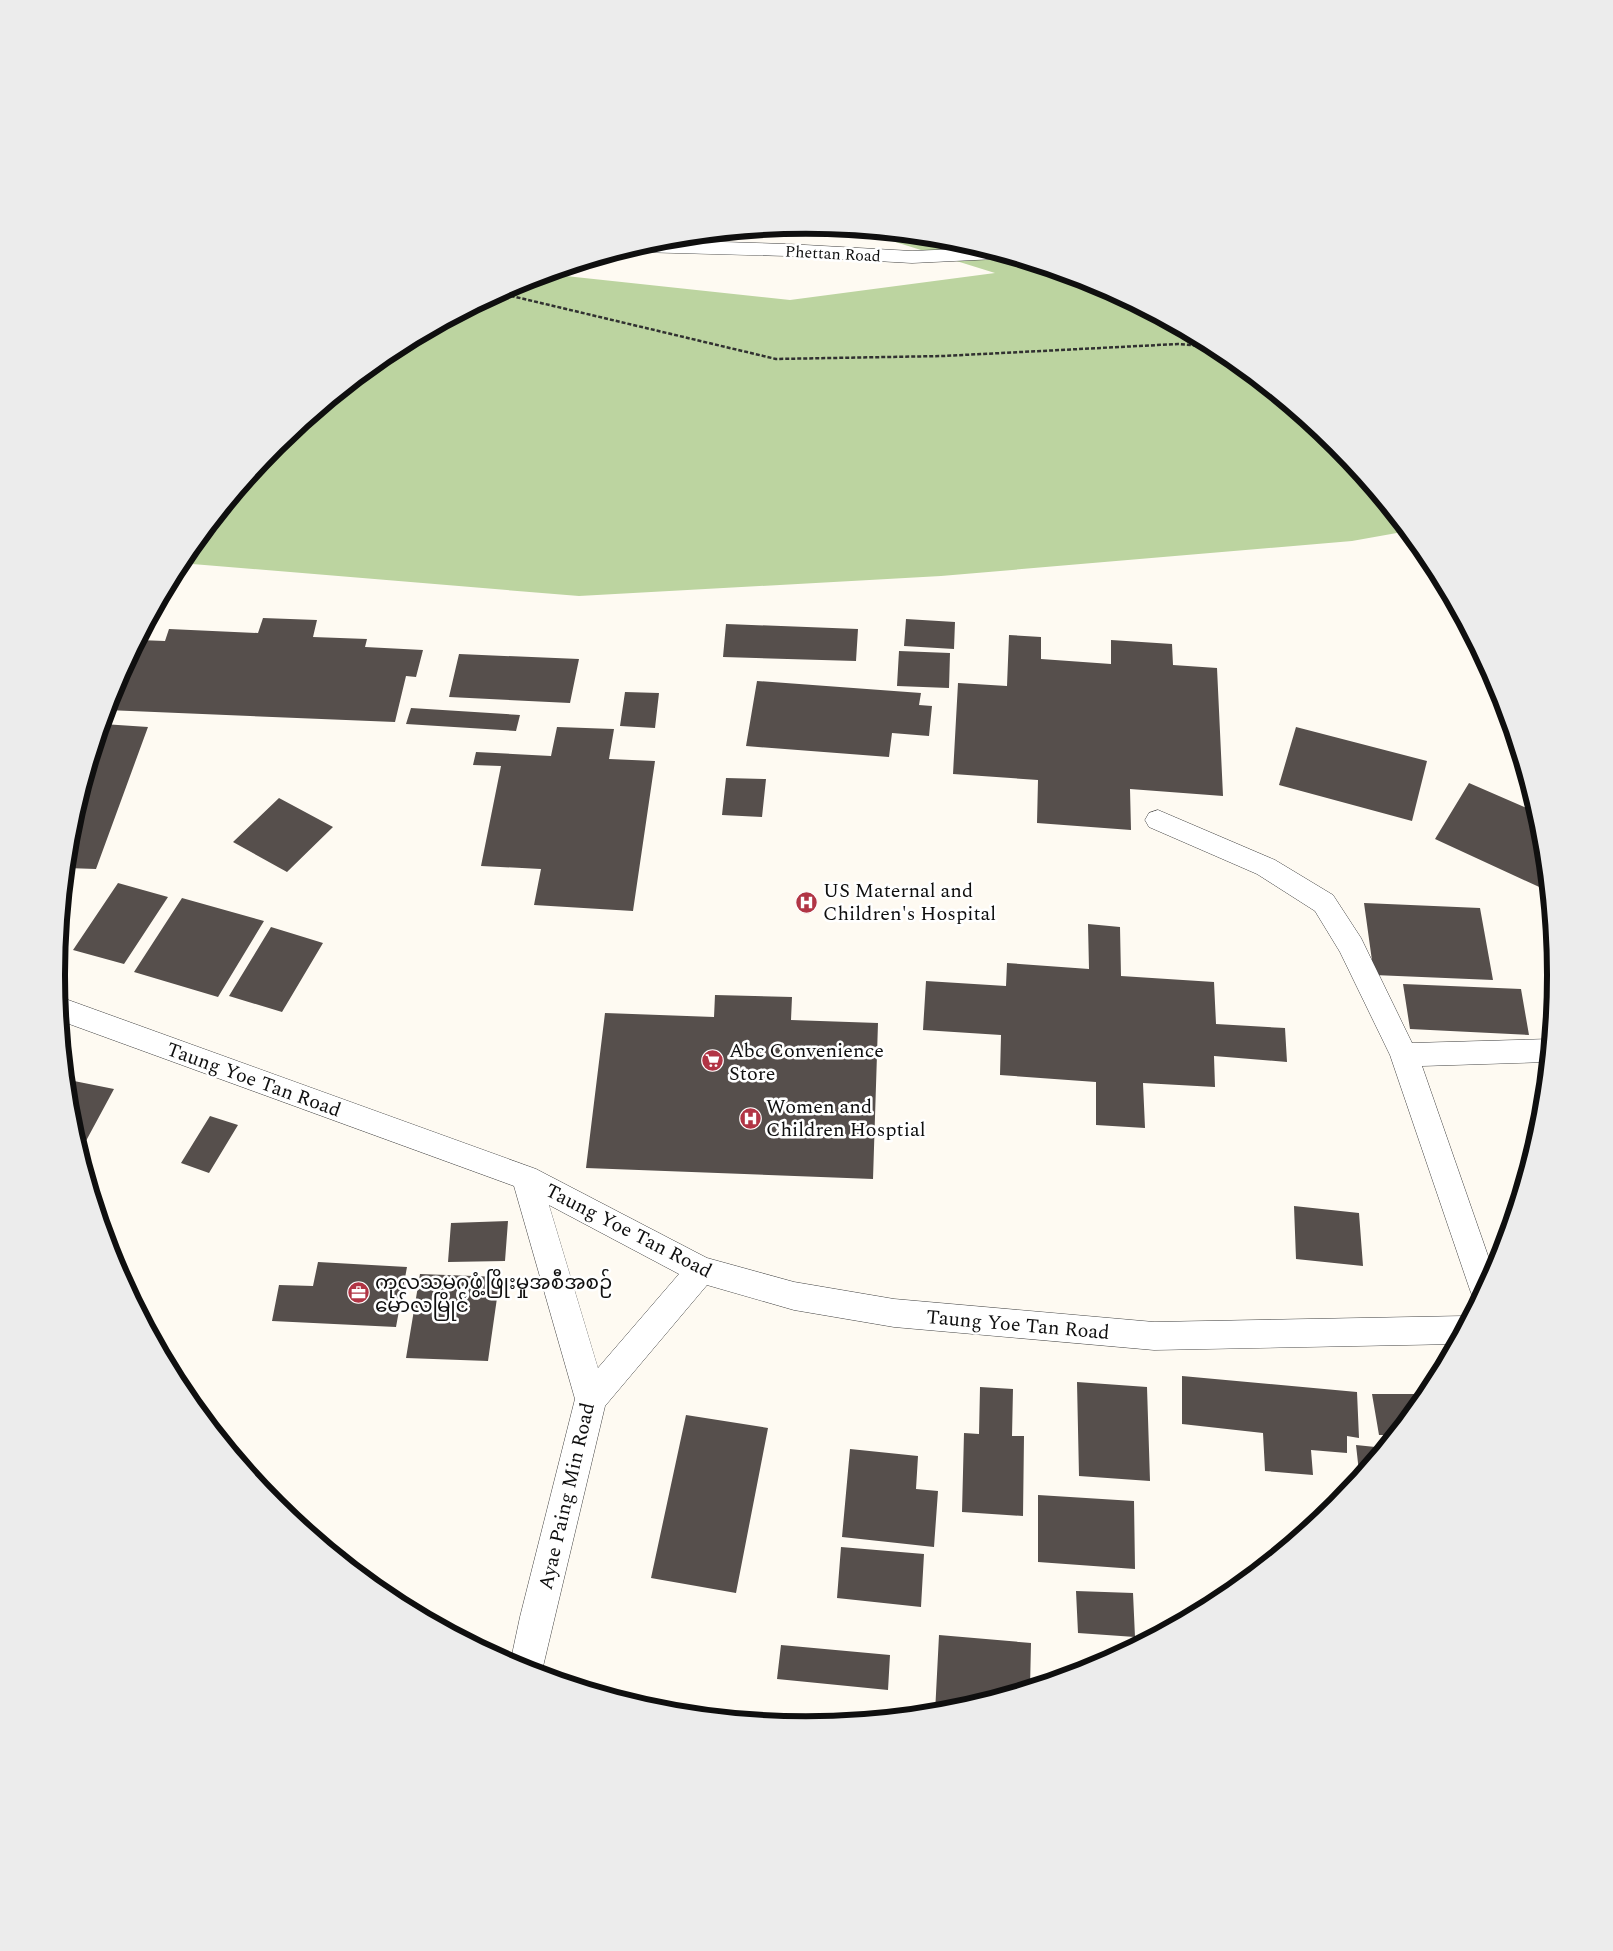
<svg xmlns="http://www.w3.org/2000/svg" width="1613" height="1951" viewBox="0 0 1613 1951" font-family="Spectral,'Noto Sans Myanmar',serif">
  <rect width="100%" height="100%" fill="#fefaf2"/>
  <path fill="#bcd4a0" d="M 860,231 L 953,240 L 1094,282 L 1224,352 L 1337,445 L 1408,531 L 1352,541 L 941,576 L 579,596 L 180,563 L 276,445 L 390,352 L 520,282 L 547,274 L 790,300 L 995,273 Z"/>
  <path fill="#564f4c" d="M 263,618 L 317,620 L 313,637 L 367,639 L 365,647 L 423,650 L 416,677 L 406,676 L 395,722 L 107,710 L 113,688 L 139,640 L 165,641 L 169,629 L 258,633 Z
    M 906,619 L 955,622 L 954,649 L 904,646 Z
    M 726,624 L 858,629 L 856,661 L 723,657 Z
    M 1009,635 L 1041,637 L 1041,659 L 1111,664 L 1111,640 L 1172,644 L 1173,665 L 1217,668 L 1223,796 L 1130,789 L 1131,830 L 1037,823 L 1038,780 L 953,774 L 958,683 L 1007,686 Z
    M 899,651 L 950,653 L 949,688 L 897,686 Z
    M 459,654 L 579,659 L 570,703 L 449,697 Z
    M 1491,673 L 1500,689 L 1506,708 L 1495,707 Z
    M 757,681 L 921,693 L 919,705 L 932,706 L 929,736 L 892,733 L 889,757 L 746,746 Z
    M 625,692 L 659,693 L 655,728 L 620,726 Z
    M 411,708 L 520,715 L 516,731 L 406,724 Z
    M 103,724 L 148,727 L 96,869 L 67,868 L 71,829 Z
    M 557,727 L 614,729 L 609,759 L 655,761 L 633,911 L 534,905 L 541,869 L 481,866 L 501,766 L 473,765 L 476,752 L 551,756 Z
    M 1296,727 L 1427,761 L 1412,821 L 1279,785 Z
    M 726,778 L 766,779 L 762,817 L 722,815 Z
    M 1469,783 L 1538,813 L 1542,829 L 1548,891 L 1435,839 Z
    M 279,798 L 333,827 L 287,872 L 233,842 Z
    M 118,883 L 168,897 L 124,964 L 73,950 Z
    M 182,898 L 264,921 L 218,997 L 134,972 Z
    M 1364,903 L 1480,908 L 1493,980 L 1374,975 Z
    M 1088,924 L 1120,927 L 1121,976 L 1214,982 L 1216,1024 L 1285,1028 L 1287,1062 L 1214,1056 L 1215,1087 L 1143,1083 L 1145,1128 L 1096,1125 L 1096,1082 L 1000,1075 L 1001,1035 L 923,1030 L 926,981 L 1006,986 L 1007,963 L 1089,969 Z
    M 271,927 L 323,943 L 282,1012 L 229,996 Z
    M 1403,984 L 1521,989 L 1529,1035 L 1410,1029 Z
    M 715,995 L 792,997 L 791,1020 L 878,1023 L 873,1179 L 586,1168 L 605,1013 L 714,1017 Z
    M 69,1080 L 114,1089 L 80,1152 L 71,1122 L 67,1084 Z
    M 210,1116 L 238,1125 L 209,1173 L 181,1163 Z
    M 1294,1206 L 1359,1213 L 1363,1266 L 1296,1259 Z
    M 508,1221 L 505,1261 L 448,1262 L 451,1223 Z
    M 318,1262 L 407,1267 L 396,1327 L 272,1321 L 279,1285 L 313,1286 Z
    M 420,1274 L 500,1277 L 488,1361 L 406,1358 Z
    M 1182,1376 L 1357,1392 L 1359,1438 L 1347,1436 L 1347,1453 L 1311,1450 L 1313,1475 L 1265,1471 L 1263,1433 L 1182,1424 Z
    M 1077,1382 L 1147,1387 L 1150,1481 L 1079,1476 Z
    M 980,1387 L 1013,1389 L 1012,1436 L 1024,1436 L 1023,1516 L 962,1512 L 964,1433 L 979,1434 Z
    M 1372,1394 L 1429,1394 L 1395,1435 L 1379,1435 Z
    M 686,1415 L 768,1428 L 736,1593 L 651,1578 Z
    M 1356,1445 L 1385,1448 L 1364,1473 L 1359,1472 Z
    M 850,1449 L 918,1456 L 916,1489 L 938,1491 L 934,1547 L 842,1537 Z
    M 1038,1495 L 1134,1501 L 1135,1569 L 1038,1562 Z
    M 841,1547 L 924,1554 L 921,1607 L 837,1598 Z
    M 330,1550 L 346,1552 L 344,1562 L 344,1561 Z
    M 1076,1591 L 1133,1593 L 1135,1637 L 1078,1633 Z
    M 939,1635 L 1031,1643 L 1030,1688 L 953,1711 L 935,1713 Z
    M 781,1645 L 890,1655 L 888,1690 L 777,1679 Z"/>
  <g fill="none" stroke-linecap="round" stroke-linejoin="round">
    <defs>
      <path id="minor" d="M 658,240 L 787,244 L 912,251 L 979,248 L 1005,255 L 996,259 L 912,263 L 787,256 L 639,252 L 631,249 Z
        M 1158,810 L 1275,860 L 1333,895 L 1361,938 L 1412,1043 L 1551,1039 L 1548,1062 L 1422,1066 L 1494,1273 L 1479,1302 L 1474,1300 L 1470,1290 L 1390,1055 L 1340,952 L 1315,911 L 1257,874 L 1149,827 L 1145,820 L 1149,813 Z
        M 60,997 L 536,1169 L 707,1258 L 794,1282 L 894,1299 L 1154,1322 L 1464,1316 L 1470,1318 L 1456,1344 L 1154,1350 L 894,1327 L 794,1310 L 707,1285 L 605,1406 L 541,1675 L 510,1664 L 520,1617 L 575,1399 L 514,1186 L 61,1021 L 58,998 ZM 549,1205 L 679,1274 L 598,1368 Z"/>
    </defs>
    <use href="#minor" stroke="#424242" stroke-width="1"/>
    <path stroke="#313131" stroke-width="2.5" stroke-dasharray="4 2" stroke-linecap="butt" d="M 499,293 L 776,359 L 943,356 L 1178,344 L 1214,347"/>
    <use href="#minor" fill="#fff" fill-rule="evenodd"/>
  </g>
  <defs>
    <symbol id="hospital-disc" viewBox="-11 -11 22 22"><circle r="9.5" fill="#b13545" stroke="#fff"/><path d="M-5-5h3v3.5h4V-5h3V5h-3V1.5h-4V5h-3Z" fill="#fff"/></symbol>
    <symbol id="supermarket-disc" viewBox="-11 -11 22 22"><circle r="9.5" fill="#b13545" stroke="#fff"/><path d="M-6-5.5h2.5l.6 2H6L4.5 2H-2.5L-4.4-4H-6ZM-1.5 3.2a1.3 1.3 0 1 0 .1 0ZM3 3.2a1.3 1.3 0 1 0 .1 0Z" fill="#fff"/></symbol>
    <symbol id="office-disc" viewBox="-11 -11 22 22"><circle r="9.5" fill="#b13545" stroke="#fff"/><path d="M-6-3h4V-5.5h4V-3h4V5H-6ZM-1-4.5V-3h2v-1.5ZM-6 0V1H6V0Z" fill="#fff"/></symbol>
  </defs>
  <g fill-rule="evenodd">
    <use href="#hospital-disc" x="794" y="890" width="25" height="25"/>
    <use href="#supermarket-disc" x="700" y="1048" width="25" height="25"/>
    <use href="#hospital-disc" x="738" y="1106" width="25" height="25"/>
    <use href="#office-disc" x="346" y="1280" width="25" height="25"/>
  </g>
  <g text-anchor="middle" stroke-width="5" stroke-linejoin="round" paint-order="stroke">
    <g font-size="16" fill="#0f0f0f" stroke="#fff">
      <text transform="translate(833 253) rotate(3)" y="6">Phettan Road</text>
    </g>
    <g font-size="20" fill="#0f0f0f" stroke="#fff" text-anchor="start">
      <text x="823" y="897">US Maternal and<tspan x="823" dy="23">Children's Hospital</tspan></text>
      <text x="729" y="1057">Abc Convenience<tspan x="729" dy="23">Store</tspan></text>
      <text x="766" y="1113">Women and<tspan x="766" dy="23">Children Hosptial</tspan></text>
      <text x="375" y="1289">ကုလသမဂ္ဂဖွံ့ဖြိုးမှုအစီအစဉ်<tspan x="375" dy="23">မော်လမြိုင်</tspan></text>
    </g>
    <g font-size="20" fill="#0f0f0f" stroke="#fff">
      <text transform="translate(254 1079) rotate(20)" y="7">Taung Yoe Tan Road</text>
      <text transform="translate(629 1230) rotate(27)" y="7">Taung Yoe Tan Road</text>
      <text transform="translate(1018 1324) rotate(5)" y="7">Taung Yoe Tan Road</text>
      <text transform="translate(566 1496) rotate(-77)" y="7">Ayae Paing Min Road</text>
    </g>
  </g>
  <path d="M0 0H1613V1951H0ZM65 975a741 741 0 1 1 1482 0a741 741 0 1 1-1482 0Z" fill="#ececec" fill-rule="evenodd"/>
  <path fill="none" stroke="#0f0f0f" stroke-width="6" d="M65 975a741 741 0 1 1 1482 0a741 741 0 1 1-1482 0Z"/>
</svg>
